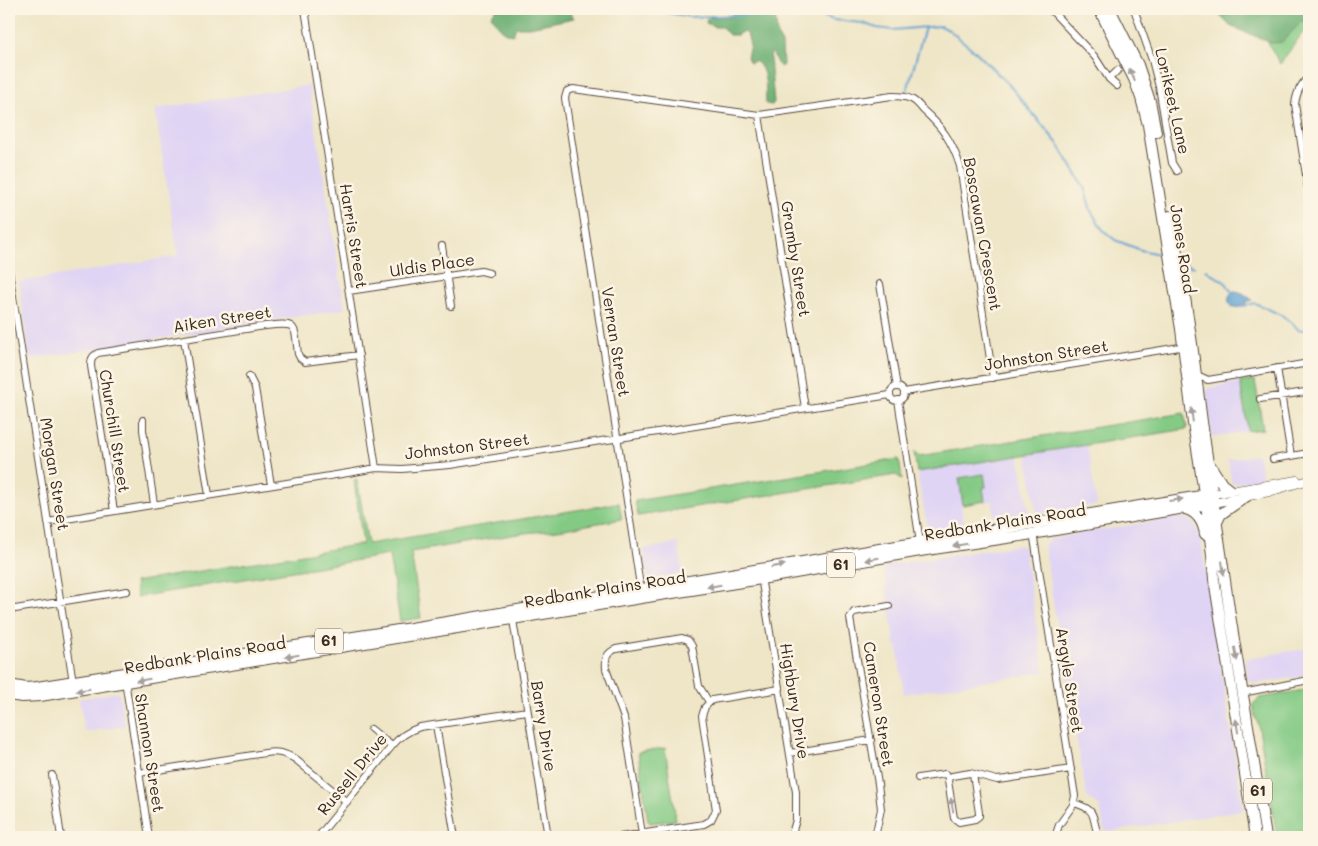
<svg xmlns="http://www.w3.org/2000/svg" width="1318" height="846" viewBox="0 0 1318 846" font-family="Mali,sans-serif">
  <rect width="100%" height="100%" fill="#fcf5e5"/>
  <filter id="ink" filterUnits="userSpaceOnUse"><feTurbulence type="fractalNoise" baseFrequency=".02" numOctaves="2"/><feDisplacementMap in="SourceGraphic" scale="10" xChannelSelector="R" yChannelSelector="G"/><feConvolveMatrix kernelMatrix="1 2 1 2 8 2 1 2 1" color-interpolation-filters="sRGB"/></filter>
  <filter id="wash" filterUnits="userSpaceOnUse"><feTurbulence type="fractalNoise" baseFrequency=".0096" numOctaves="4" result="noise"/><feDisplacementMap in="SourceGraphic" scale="20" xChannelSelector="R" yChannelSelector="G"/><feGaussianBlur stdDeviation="1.12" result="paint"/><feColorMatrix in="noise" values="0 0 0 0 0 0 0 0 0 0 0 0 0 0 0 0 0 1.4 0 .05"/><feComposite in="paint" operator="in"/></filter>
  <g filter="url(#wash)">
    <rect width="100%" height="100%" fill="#efe6c8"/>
    <path fill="#e0d4f4" d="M 309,85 L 345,309 L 30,359 L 19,282 L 178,256 L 155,109 Z
      M 1240,382 L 1248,431 L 1212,437 L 1206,392 L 1208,389 L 1210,388 Z
      M 1087,445 L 1097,505 L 1037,515 L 1027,455 Z
      M 1256,455 L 1259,458 L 1262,476 L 1259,479 L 1232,484 L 1228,460 Z
      M 1019,456 L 1030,517 L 995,523 L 992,501 L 961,505 L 965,528 L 932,533 L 928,531 L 917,472 Z
      M 1177,517 L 1187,518 L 1195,525 L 1200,534 L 1243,810 L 1109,832 L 1104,830 L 1100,807 L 1087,797 L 1062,657 L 1044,546 L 1046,543 L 1050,539 Z
      M 678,543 L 683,574 L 648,579 L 643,549 Z
      M 1021,545 L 1024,548 L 1044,672 L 904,694 L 897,645 L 895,645 L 883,566 Z
      M 1309,648 L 1309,675 L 1254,684 L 1248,680 L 1245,659 Z
      M 117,692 L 119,694 L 125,726 L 85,732 L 79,699 Z"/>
    <path fill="#84ca85" stroke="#607a52" d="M 1249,9 L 1309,9 L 1309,24 L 1280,64 Z
      M 1255,380 L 1263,429 L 1248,431 L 1240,382 Z
      M 1184,413 L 1187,429 L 917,472 L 914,452 L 919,456 Z
      M 899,459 L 902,479 L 896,475 L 638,516 L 635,501 Z
      M 984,474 L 986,487 L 983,488 L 985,501 L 963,505 L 959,478 Z
      M 357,479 L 368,544 L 619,503 L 622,519 L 558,530 L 524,533 L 411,552 L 421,618 L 400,621 L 389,555 L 137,597 L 135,582 L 363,544 L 354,480 Z
      M 1309,689 L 1309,837 L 1277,837 L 1258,723 L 1255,717 L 1253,704 L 1260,698 Z
      M 665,748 L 676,820 L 650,823 L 648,821 L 638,752 Z"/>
    <path fill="#6bae72" stroke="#536c48" d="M 496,9 L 549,9 L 558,12 L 569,11 L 574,18 L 530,27 L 516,27 L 513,35 C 500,32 498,25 491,15 Z
      M 732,9 L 775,9 L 777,35 L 782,44 L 783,65 L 781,67 C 773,61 776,56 771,52 L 770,59 L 774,102 L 772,105 L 766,104 C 765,90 768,69 755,61 L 750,63 L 747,57 L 750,45 L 747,33 L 742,32 L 737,35 L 729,35 L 722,27 L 715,27 L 706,23 L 707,19 L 712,17 L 732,17 L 733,11 Z
      M 1213,9 L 1309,9 L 1309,17 L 1301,22 L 1282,42 L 1272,43 L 1230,26 Z"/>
    <path fill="#5ea1d2" stroke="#4c6678" d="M 1234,291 C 1241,291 1248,296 1252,300 L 1248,301 C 1243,307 1239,309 1231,306 C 1227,300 1228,295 1234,291 Z"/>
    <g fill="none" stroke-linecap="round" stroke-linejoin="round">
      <path stroke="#5ea1d2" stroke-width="2" d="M 648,9 L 690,17 L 738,15 L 760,16 L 773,15
        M 779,16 L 788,17 L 803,13 L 810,12 L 834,20 L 862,23 L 877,28 L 892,30 L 940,26 L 949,30 L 976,52 L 1010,86 L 1058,144 L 1084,187 L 1091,211 L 1103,230 L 1115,240 L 1141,250 L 1163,255
        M 907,91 L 925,27
        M 1186,264 L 1194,267
        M 1206,270 L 1226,283 L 1233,294
        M 1243,305 L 1244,306 L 1255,303 L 1283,316 L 1298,329 L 1301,330 L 1309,329"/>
    </g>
  </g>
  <g filter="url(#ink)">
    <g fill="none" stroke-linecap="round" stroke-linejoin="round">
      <defs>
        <path id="minor" d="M 305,9 L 376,468
          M 1050,9 L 1095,57 L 1109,79 L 1117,86
          M 1134,9 L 1152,60 L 1159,87 L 1172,163 L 1177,171
          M 1309,75 C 1301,86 1297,90 1295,104 L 1309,195
          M 1109,79 L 1118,70
          M 759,115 L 805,408
          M 442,246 L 451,306
          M 9,271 L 73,682
          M 880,284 L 897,387
          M 349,291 L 481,271 L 489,273
          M 184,339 L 209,495
          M 1277,368 L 1291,456
          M 1197,375 L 1208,380 L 1309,363
          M 249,376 L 255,388 L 271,485
          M890 394a7 7 0 1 1 14 0a7 7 0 1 1-14 0Z
          M 904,392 L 1186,346
          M 1260,399 L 1305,392
          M 898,400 L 920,542
          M 143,420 L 143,430 L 154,504
          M 1273,459 L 1309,453
          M 114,511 L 91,366 C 91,359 92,356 98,353 L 265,326 C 298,322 294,324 298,354 L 300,358 L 305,362 L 359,355
          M 48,522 L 354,472 L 376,468 L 402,469 L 450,465 L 890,395
          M 1033,532 L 1075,796 L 1073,805 L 1059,825 L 1055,837
          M 761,577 L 796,792 L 796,820 L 791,837
          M 641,592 L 565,98 L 567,91 L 573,89 L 759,115 L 892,96 C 899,96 905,96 911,99 C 916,101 920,106 923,110 C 942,127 952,141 960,166 L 993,378
          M 9,610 L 127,591
          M 513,620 L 548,837
          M 125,680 L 149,837
          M 1242,693 L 1309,680
          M 436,725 L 455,837
          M 371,729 L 392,746
          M 790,753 L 871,740
          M 139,773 L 265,753 C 277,751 285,753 295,759 L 347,802
          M 52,775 L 61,837
          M 949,777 L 948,781 L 954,818 L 959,822 L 975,819 L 979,816 L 979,813 L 973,774
          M 918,778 L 945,774 L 949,777 L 952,776 L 970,773 L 997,780 L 1006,779 L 1071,769
          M 1074,803 C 1100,811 1090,817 1099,837
          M 642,834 L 624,718 L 606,669 C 605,659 606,653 616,649 L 682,638 L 688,640 L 692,646 L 699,686 L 709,702
          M 318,837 L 392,746 C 400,736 408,731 420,727 L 527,711
          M 620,837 L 704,824 L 711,820 L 716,810 L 702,716 L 705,707 L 712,700 L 780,689
          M 875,837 L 881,809 L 878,784 L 850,618 L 854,612 L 889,606"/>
        <path id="tertiary" d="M 1213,494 L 1297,480
          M 1214,503 L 1269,492 L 1309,480"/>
        <path id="primary" d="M 1099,9 L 1134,79 L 1141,98 L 1148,125 L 1181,329 L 1193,423 L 1207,512 L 1212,555 L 1214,579 L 1255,837
          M 1110,9 L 1138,65 L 1150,101 L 1156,132
          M 1170,216 L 1183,284 L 1192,344 L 1202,422 L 1230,615 L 1266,837
          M 1210,465 L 1222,484 L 1231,491
          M 1185,509 C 1197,512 1203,522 1205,534
          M 1217,522 L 1221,514 L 1247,496
          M 9,685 L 26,688 L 37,687 L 244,654 L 405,629 L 956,536 L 1213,494
          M 9,695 L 22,697 L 40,696 L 666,594 L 761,579 L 920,551 L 1020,536 L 1214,503"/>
      </defs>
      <use href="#minor" stroke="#564638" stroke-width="8"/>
      <use href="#tertiary" stroke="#564638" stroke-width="9"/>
      <use href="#primary" stroke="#564638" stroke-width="12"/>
      <use href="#minor" stroke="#fff" stroke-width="6"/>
      <use href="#tertiary" stroke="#fff" stroke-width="8"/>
      <use href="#primary" stroke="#fff" stroke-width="10"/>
    </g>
    <defs><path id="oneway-solid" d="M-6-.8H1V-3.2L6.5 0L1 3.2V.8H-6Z" transform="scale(1.25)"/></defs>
    <g fill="#a79f9a">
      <use href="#oneway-solid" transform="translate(1132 75) rotate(-114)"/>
      <use href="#oneway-solid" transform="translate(1192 415) rotate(-97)"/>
      <use href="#oneway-solid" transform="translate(1176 500) rotate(-8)"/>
      <use href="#oneway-solid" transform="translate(960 545) rotate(171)"/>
      <use href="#oneway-solid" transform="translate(872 559) rotate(170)"/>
      <use href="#oneway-solid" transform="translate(778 566) rotate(-10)"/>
      <use href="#oneway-solid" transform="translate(1223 568) rotate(82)"/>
      <use href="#oneway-solid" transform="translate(714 586) rotate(171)"/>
      <use href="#oneway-solid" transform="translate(1236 654) rotate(81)"/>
      <use href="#oneway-solid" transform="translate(292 656) rotate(171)"/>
      <use href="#oneway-solid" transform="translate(143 680) rotate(171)"/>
      <use href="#oneway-solid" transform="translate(83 690) rotate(171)"/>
      <use href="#oneway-solid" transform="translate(1237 726) rotate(-99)"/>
      <use href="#oneway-solid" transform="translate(952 805) rotate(-100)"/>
    </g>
  </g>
  <g text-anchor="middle" stroke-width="5" stroke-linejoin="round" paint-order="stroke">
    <g fill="#fcf5e5" stroke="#75675a" stroke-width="1">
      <rect x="827" y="552.5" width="28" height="25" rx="4"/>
      <rect x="315" y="628.5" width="28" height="25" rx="4"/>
      <rect x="1244" y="778.5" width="28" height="25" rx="4"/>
    </g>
    <g font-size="15" font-weight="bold" fill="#3b2a1e">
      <text x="841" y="570">61</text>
      <text x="329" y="646">61</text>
      <text x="1258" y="796">61</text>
    </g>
    <g font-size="16" fill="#3b2a1e" stroke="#fcf5e5">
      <text transform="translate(1173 101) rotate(77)" y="6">Lorikeet Lane</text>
      <text transform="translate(983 234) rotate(80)" y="6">Boscawan Crescent</text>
      <text transform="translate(354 236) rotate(81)" y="6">Harris Street</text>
      <text transform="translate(1183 249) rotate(81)" y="6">Jones Road</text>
      <text transform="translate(796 259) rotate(81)" y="6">Gramby Street</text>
      <text transform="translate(432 265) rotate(-8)" y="6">Uldis Place</text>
      <text transform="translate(222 319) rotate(-9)" y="6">Aiken Street</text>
      <text transform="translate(616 342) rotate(81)" y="6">Verran Street</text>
      <text transform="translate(1046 355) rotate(-9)" y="6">Johnston Street</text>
      <text transform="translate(115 431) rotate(81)" y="6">Churchill Street</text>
      <text transform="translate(467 446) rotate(-7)" y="6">Johnston Street</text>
      <text transform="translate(55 474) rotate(81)" y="6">Morgan Street</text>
      <text transform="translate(1005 522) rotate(-9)" y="6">Redbank Plains Road</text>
      <text transform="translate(605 589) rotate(-9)" y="6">Redbank Plains Road</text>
      <text transform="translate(205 655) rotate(-9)" y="6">Redbank Plains Road</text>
      <text transform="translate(1070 680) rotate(81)" y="6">Argyle Street</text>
      <text transform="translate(795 701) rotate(81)" y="6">Highbury Drive</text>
      <text transform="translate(879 704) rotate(81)" y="6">Cameron Street</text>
      <text transform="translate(544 726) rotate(81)" y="6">Barry Drive</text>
      <text transform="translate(150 753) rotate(81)" y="6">Shannon Street</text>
      <text transform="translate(352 774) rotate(-51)" y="6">Russell Drive</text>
    </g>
  </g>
  <rect width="1318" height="846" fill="none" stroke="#fcf5e5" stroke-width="30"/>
</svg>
